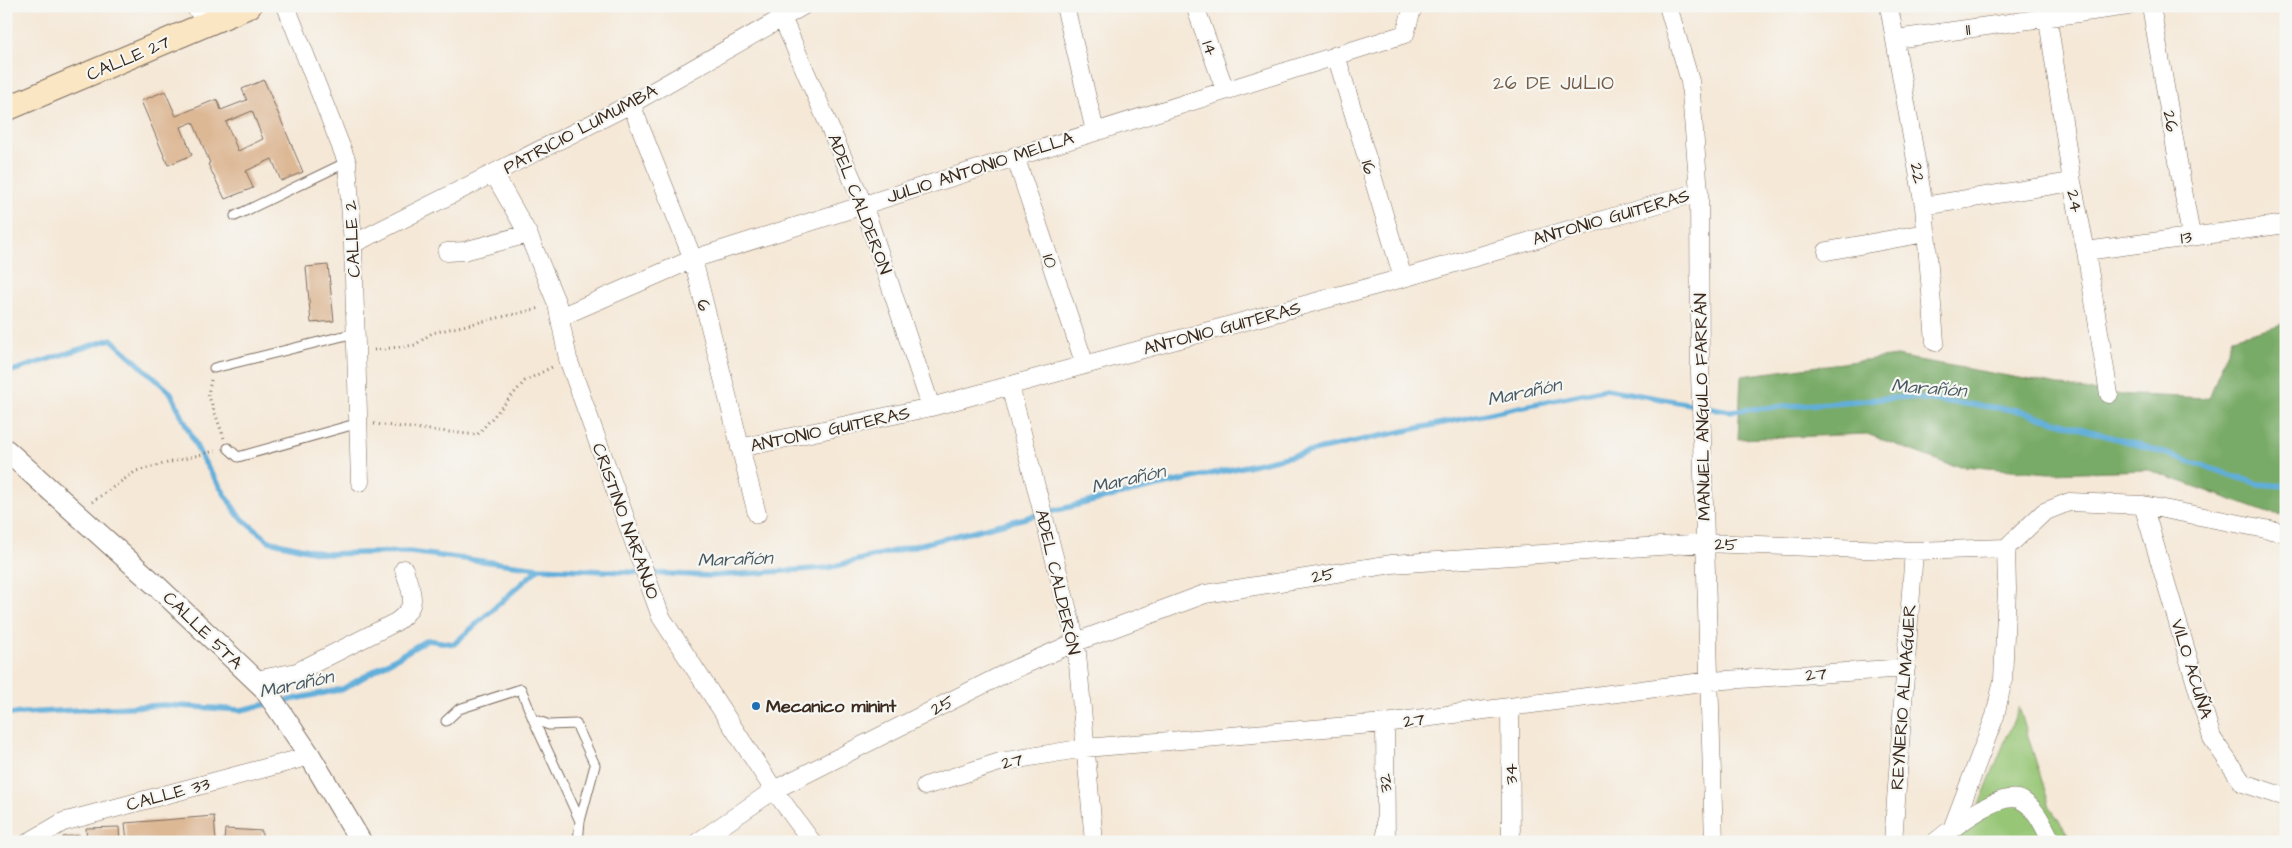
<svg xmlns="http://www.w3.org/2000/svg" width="2292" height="848" viewBox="0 0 2292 848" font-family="'Architects Daughter',sans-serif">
  <rect width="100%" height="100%" fill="#f6f6f2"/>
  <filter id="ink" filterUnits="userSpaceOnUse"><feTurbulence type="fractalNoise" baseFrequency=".02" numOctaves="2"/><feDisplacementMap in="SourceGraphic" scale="10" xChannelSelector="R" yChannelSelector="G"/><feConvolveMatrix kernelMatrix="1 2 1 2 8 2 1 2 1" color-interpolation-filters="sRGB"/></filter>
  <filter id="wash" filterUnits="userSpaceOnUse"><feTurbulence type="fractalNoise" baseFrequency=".0096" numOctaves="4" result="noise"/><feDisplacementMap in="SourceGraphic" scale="20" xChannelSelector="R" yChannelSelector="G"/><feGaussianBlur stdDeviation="1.12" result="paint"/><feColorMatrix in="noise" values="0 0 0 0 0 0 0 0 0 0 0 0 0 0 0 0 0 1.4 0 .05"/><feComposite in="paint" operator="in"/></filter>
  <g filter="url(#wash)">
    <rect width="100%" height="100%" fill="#f5e8d7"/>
    <path fill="#97c676" stroke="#69784a" d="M 2019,707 L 2050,807 L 2073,842 L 1944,842 L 1971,824 Z"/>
    <path fill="#79ab67" stroke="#5a6a42" d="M 2286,323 L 2286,515 L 2268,513 L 2149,470 L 2049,473 L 1950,465 L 1867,434 L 1738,439 L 1741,376 L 1896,356 L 2109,394 L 2209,398 L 2232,338 Z"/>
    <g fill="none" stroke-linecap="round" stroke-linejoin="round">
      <path stroke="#61aeda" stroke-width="5.5" d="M 6,370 L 9,372 L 111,339 L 171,393 L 202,458 L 238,515 L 269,541 L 325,554 L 409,552 L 539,568
        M 280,702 L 343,689 L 427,640 L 454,644 L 539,568 L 712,576 L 827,568 L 1117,495 L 1371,438 L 1606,389 L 1729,411 L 1906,397 L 2016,410 L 2149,448 L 2258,484 L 2286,486
        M 6,714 L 164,705 L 241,710 L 268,704"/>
    </g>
    <g id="blocks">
      <path fill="#ddb895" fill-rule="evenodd" d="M 264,80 L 303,172 L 281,181 L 272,159 L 246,171 L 253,188 L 225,199 L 208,164 L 210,163 L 193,122 L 181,127 L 192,155 L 168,165 L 141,101 L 165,91 L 176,116 L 217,99 L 221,110 L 247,100 L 242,89 ZM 252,111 L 263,139 L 238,151 L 226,122 Z
        M 328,265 L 334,321 L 311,323 L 306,267 Z
        M 214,816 L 216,842 L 127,842 L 125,823 Z
        M 119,827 L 120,842 L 87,842 L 86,828 Z
        M 225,829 L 262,831 L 262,842 L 224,842 Z
        M 80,835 L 81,842 L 63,842 L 63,837 Z"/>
    </g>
  </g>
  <g filter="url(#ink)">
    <use href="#blocks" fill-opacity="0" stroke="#7c6c5f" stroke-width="1"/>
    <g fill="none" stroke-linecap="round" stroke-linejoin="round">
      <defs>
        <path id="service" d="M 235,216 L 347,162
          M 214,368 L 355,333
          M 228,448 L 238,457 L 359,423
          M 533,719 L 580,821
          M 446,721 L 459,709 L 521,689 L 533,719 L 549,725 L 576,724 L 595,765 L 580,821 L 578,842"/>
        <path id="minor" d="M 194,6 L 209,23
          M 286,6 L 347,162 L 353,244 L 360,482
          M 777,6 L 863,204 L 931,407
          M 1065,6 L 1095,131
          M 1195,6 L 1225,90
          M 1668,6 L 1690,81 L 1699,192 L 1700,372 L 1714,842
          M 1889,6 L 1924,206 L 1935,342
          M 2046,6 L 2072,182 L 2086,251 L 2109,394
          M 2151,6 L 2191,236
          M 1896,39 L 2128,6
          M 1336,55 L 1403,278
          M 631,104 L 693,259 L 757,514
          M 1015,156 L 1085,365
          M 494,174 L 528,234 L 557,304 L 568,359 L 661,617 L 774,790 L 812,842
          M 1924,206 L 2072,182
          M 353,244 L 631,104 L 803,6
          M 1827,251 L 1926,233
          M 2086,251 L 2286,224
          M 447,252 L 464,251 L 528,234
          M 560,317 L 693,259 L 1405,34 L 1413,6
          M 1010,386 L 1076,642 L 1094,842
          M 740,448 L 931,407 L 1403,278 L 1699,192
          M 2143,505 L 2212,738 L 2243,783 L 2279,795 L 2286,795
          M 2006,548 L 2044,512 L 2069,502 L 2143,505 L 2286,533
          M 255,680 L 297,672 L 396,622 C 420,605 412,595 404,569
          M 1510,707 L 1511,842
          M 1385,723 L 1386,842
          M 925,786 L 1000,762 L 1085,748 L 1385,723 L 1710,681 L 1906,668
          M 1952,829 L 1995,716 L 2003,680 L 2007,589 L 2006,548
          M 29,842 L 63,822 L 310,756
          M 698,842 L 774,790 L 1010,671 L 1076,642 L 1205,594 L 1392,564 L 1705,543 L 1914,551 L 2006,548
          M 1893,842 L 1914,551
          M 1935,842 C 1952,829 2001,788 2023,801 C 2038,810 2044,828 2052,842"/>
        <path id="tertiary" d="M 6,450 L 160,589 L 264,688 L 310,756 L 361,842"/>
        <path id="secondary" d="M 6,109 L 249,6"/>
      </defs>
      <use href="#service" stroke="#7c6c5f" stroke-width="11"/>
      <use href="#minor" stroke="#7c6c5f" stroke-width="19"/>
      <use href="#tertiary" stroke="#7c6c5f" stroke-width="23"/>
      <use href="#secondary" stroke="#7c6c5f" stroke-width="26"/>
      <path stroke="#7c6c5f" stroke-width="3" stroke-dasharray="1 4" stroke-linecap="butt" d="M 374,350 L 415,345 L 432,333 L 541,308
        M 211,380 L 208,394 L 224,438
        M 374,424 L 477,435 L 525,381 L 552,367
        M 92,502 L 136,471 L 215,451"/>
      <use href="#service" stroke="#fff" stroke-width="9"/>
      <use href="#minor" stroke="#fff" stroke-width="18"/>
      <use href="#tertiary" stroke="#fff" stroke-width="21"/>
      <use href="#secondary" stroke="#fbe6c3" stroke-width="24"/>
    </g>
  </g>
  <circle fill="#1f6fb2" stroke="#f6f6f2" stroke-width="2" cx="756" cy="706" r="5"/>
  <g text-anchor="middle" stroke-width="4.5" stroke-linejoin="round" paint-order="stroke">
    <g font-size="18" fill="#3b2a1e" stroke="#f6f6f2">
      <text transform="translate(1968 29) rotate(-8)" y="6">11</text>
      <text transform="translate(1210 48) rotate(70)" y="6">14</text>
      <text transform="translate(128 58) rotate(-23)" y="6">CALLE 27</text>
      <text transform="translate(2171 121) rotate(80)" y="6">26</text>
      <text transform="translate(580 129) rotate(-28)" y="6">PATRICIO LUMUMBA</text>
      <text transform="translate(980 167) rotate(-18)" y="6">JULIO ANTONIO MELLA</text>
      <text transform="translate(1369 167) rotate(73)" y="6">16</text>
      <text transform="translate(1918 173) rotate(81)" y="6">22</text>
      <text transform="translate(2075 201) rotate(79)" y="6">24</text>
      <text transform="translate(860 204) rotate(69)" y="6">ADEL CALDERON</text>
      <text transform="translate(1611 217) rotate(-16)" y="6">ANTONIO GUITERAS</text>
      <text transform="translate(2186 237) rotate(-8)" y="6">13</text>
      <text transform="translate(352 239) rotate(-93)" y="6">CALLE 2</text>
      <text transform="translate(1050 261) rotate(72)" y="6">10</text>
      <text transform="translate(704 305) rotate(76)" y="6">6</text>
      <text transform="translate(1222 328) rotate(-15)" y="6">ANTONIO GUITERAS</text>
      <text transform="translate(1702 407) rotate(-91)" y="6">MANUEL ANGULO FARRÁN</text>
      <text transform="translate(830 429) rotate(-12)" y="6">ANTONIO GUITERAS</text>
      <text transform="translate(626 521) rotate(70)" y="6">CRISTINO NARANJO</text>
      <text transform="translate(1726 544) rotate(2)" y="6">25</text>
      <text transform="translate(1323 575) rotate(-9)" y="6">25</text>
      <text transform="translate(1058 582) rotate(77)" y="6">ADEL CALDERÓN</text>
      <text transform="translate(203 630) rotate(44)" y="6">CALLE 5TA</text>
      <text transform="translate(2192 669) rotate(73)" y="6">VILO ACUÑA</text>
      <text transform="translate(1816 674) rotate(-4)" y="6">27</text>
      <text transform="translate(1903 697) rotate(-86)" y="6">REYNERIO ALMAGUER</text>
      <text transform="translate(942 705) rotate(-27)" y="6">25</text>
      <text transform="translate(1414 720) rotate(-7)" y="6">27</text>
      <text transform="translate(1012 761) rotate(-11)" y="6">27</text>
      <text transform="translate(1511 774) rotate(-90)" y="6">34</text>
      <text transform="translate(1385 783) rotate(-91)" y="6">32</text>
      <text transform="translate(168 794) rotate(-15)" y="6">CALLE 33</text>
    </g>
    <g font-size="18" font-weight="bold" fill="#3b2a1e" stroke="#f6f6f2" text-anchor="start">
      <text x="766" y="712">Mecanico minint</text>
    </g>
    <g font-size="19" letter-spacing="1" fill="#745c48" stroke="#f6f6f2">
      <text x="1554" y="89">26 DE JULIO</text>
    </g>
    <g font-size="19" font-style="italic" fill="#485860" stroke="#f6f6f2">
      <text transform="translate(1929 387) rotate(4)" y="7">Marañón</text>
      <text transform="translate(1524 391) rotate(-12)" y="7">Marañón</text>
      <text transform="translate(1128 478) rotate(-13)" y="7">Marañón</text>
      <text transform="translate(735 558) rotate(-2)" y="7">Marañón</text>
      <text transform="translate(296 683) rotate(-12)" y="7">Marañón</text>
    </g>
  </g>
  <rect width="2292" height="848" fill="none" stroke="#f6f6f2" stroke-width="25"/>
</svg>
